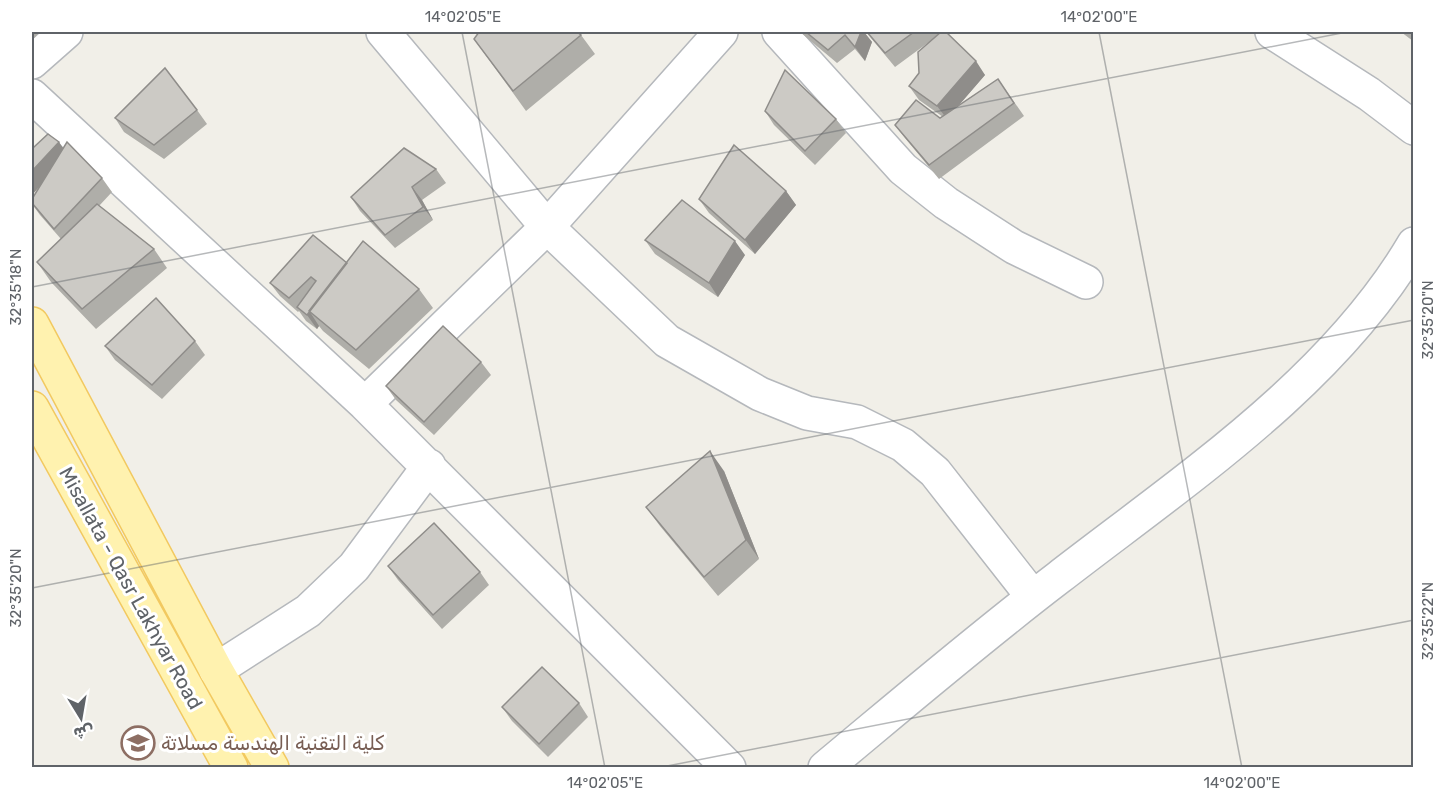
<svg xmlns="http://www.w3.org/2000/svg" width="1445" height="799" viewBox="0 0 1445 799" font-family="Rubik,Vazirmatn,sans-serif">
  <rect width="100%" height="100%" fill="#f1efe8"/>
  <g fill="none" stroke-linecap="round" stroke-linejoin="round">
    <defs>
      <path id="minor" d="M 383,32 L 547,227 L 667,341 L 760,394 L 807,413 L 857,422 L 903,445 L 935,472 L 1033,597
        M 779,32 L 903,169 L 946,203 L 1014,247 L 1086,282
        M 1272,32 L 1369,94 L 1414,128
        M 32,62 L 66,32
        M 32,96 L 365,404 L 729,768
        M 365,404 L 547,227 L 721,32
        M 216,670 L 308,611 L 354,567 L 429,466
        M 825,768 C 902,704 978,639 1058,578 C 1183,481 1332,383 1414,244"/>
      <path id="primary" d="M 32,324 L 216,670 L 272,768
        M 32,408 L 231,768"/>
    </defs>
    <use href="#minor" stroke="#b5b8bc" stroke-width="36"/>
    <use href="#primary" stroke="#f2c960" stroke-width="36"/>
    <use href="#minor" stroke="#fff" stroke-width="33"/>
    <use href="#primary" stroke="#fff2af" stroke-width="33"/>
  </g>
  <path fill="#afaea9" d="M 32,32 L 40,32 L 32,40 Z
    M 800,32 L 864,32 L 872,42 L 865,61 L 855,49 L 837,63 Z
    M 866,32 L 946,32 L 985,75 L 959,105 L 998,79 L 1024,116 L 939,179 L 905,138 L 895,125 L 940,118 L 943,117 L 919,100 L 909,86 L 919,73 L 929,42 L 895,67 Z
    M 1401,32 L 1413,32 L 1413,41 Z
    M 581,35 L 595,54 L 526,111 L 474,39 Z
    M 197,110 L 207,124 L 164,159 L 124,132 L 115,118 Z
    M 765,111 L 836,119 L 846,133 L 815,165 L 774,125 Z
    M 34,147 L 63,148 L 102,178 L 112,192 L 99,206 L 154,249 L 167,268 L 96,329 L 51,282 L 37,262 L 61,239 L 40,215 L 32,204 L 38,188 Z
    M 436,169 L 446,183 L 422,200 L 433,220 L 395,248 L 360,211 L 351,197 Z
    M 786,191 L 796,205 L 755,254 L 709,213 L 699,199 Z
    M 645,240 L 745,255 L 718,297 L 655,254 Z
    M 347,263 L 419,289 L 433,308 L 369,369 L 323,331 L 319,326 L 317,329 L 306,321 L 299,311 L 298,312 L 280,296 L 270,283 Z
    M 195,341 L 205,355 L 162,399 L 115,360 L 105,346 Z
    M 481,362 L 491,375 L 434,435 L 396,400 L 386,386 Z
    M 724,471 L 759,559 L 718,596 L 660,526 L 646,507 Z
    M 388,566 L 480,572 L 489,585 L 442,629 L 398,580 Z
    M 579,703 L 588,717 L 548,757 L 512,721 L 502,707 Z"/>
  <path fill="#8f8d8a" d="M 861,32 L 864,32 L 872,42 L 865,61 L 855,47 Z
    M 976,61 L 985,75 L 947,119 L 937,106 Z
    M 59,142 L 68,155 L 32,195 L 32,171 Z
    M 412,187 L 422,200 L 433,220 L 423,207 Z
    M 786,191 L 796,205 L 755,254 L 745,240 Z
    M 735,241 L 745,255 L 718,297 L 709,283 Z
    M 310,312 L 319,326 L 317,329 L 307,315 Z
    M 710,451 L 724,471 L 759,559 L 746,540 Z"/>
  <path fill="#cccac5" stroke="#8f8d8a" stroke-width="1.5" d="M 479,32 L 577,32 L 581,35 L 513,91 L 474,39 Z
    M 806,32 L 861,32 L 855,47 L 845,35 L 828,50 Z
    M 867,32 L 914,32 L 885,53 Z
    M 941,32 L 946,32 L 976,61 L 937,106 L 909,86 L 919,73 L 918,52 Z
    M 165,68 L 197,110 L 154,145 L 115,118 Z
    M 785,70 L 836,119 L 805,151 L 765,111 Z
    M 998,79 L 1014,103 L 929,165 L 895,125 L 916,100 L 940,118 Z
    M 48,134 L 59,142 L 32,171 L 32,145 L 34,147 Z
    M 67,142 L 102,178 L 54,229 L 32,203 L 32,199 Z
    M 734,145 L 786,191 L 745,240 L 699,199 Z
    M 404,148 L 436,169 L 412,187 L 423,207 L 385,235 L 351,197 Z
    M 682,200 L 735,241 L 709,283 L 645,240 Z
    M 97,204 L 154,249 L 82,309 L 37,262 Z
    M 313,235 L 347,263 L 307,315 L 297,307 L 316,281 L 311,277 L 289,298 L 270,283 Z
    M 363,241 L 419,289 L 356,350 L 309,311 Z
    M 156,298 L 195,341 L 152,385 L 105,346 Z
    M 443,326 L 481,362 L 424,422 L 386,386 Z
    M 710,451 L 746,540 L 704,577 L 646,507 Z
    M 434,523 L 480,572 L 433,615 L 388,566 Z
    M 542,667 L 579,703 L 539,744 L 502,707 Z"/>
  <path fill="none" stroke="#5f6368" stroke-width="1.5" stroke-opacity="0.45" d="M 462,32 L 605,768M 1099,32 L 1242,768M 32,287 L 1347,32M 32,588 L 1414,320M 657,768 L 1414,620"/>
  <defs>
    <symbol id="university-ring" viewBox="-11 -11 22 22"><circle r="9.5" fill="#fff" stroke="#8d6e63" stroke-width="1.5"/><path d="M0-5L7-2L0 1L-7-2ZM-4 1L0 2.5L4 1V4Q0 6-4 4Z" fill="#8d6e63"/></symbol>
  </defs>
  <g fill-rule="evenodd">
    <use href="#university-ring" x="119" y="724" width="38" height="38"/>
  </g>
  <g text-anchor="middle" stroke-width="6" stroke-linejoin="round" paint-order="stroke">
    <g font-size="20" fill="#5f6368" stroke="#fff">
      <text transform="translate(131 588) rotate(61)" y="7">Misallata - Qasr Lakhyar Road</text>
    </g>
    <g font-size="20" fill="#785e54" stroke="#fff" text-anchor="start">
      <text x="161" y="750">كلية التقنية الهندسة مسلاتة</text>
    </g>
  </g>
  <rect width="1445" height="799" fill="none" stroke="#ffffff" stroke-width="66"/>
  <g transform="translate(81 718) rotate(169)" stroke="#ffffff" stroke-width="4.5" paint-order="stroke">
  <path d="M0-4.5L10 22L0 15L-10 22Z" fill="#5f6368"/>
  <text y="-9" font-size="16" font-weight="bold" text-anchor="middle" fill="#5f6368">ش</text>
  </g>
  <rect x="33" y="33" width="1379" height="733" fill="none" stroke="#5f6368" stroke-width="2"/>
  <g font-size="15" text-anchor="middle" fill="#5f6368">
    <text x="463" y="22">14°02'05"E</text>
    <text x="1099" y="22">14°02'00"E</text>
    <text transform="translate(16 287) rotate(-90)" y="5">32°35'18"N</text>
    <text transform="translate(1428 320) rotate(-90)" y="5">32°35'20"N</text>
    <text transform="translate(16 588) rotate(-90)" y="5">32°35'20"N</text>
    <text transform="translate(1428 621) rotate(-90)" y="5">32°35'22"N</text>
    <text x="605" y="788">14°02'05"E</text>
    <text x="1242" y="788">14°02'00"E</text>
  </g>
</svg>
